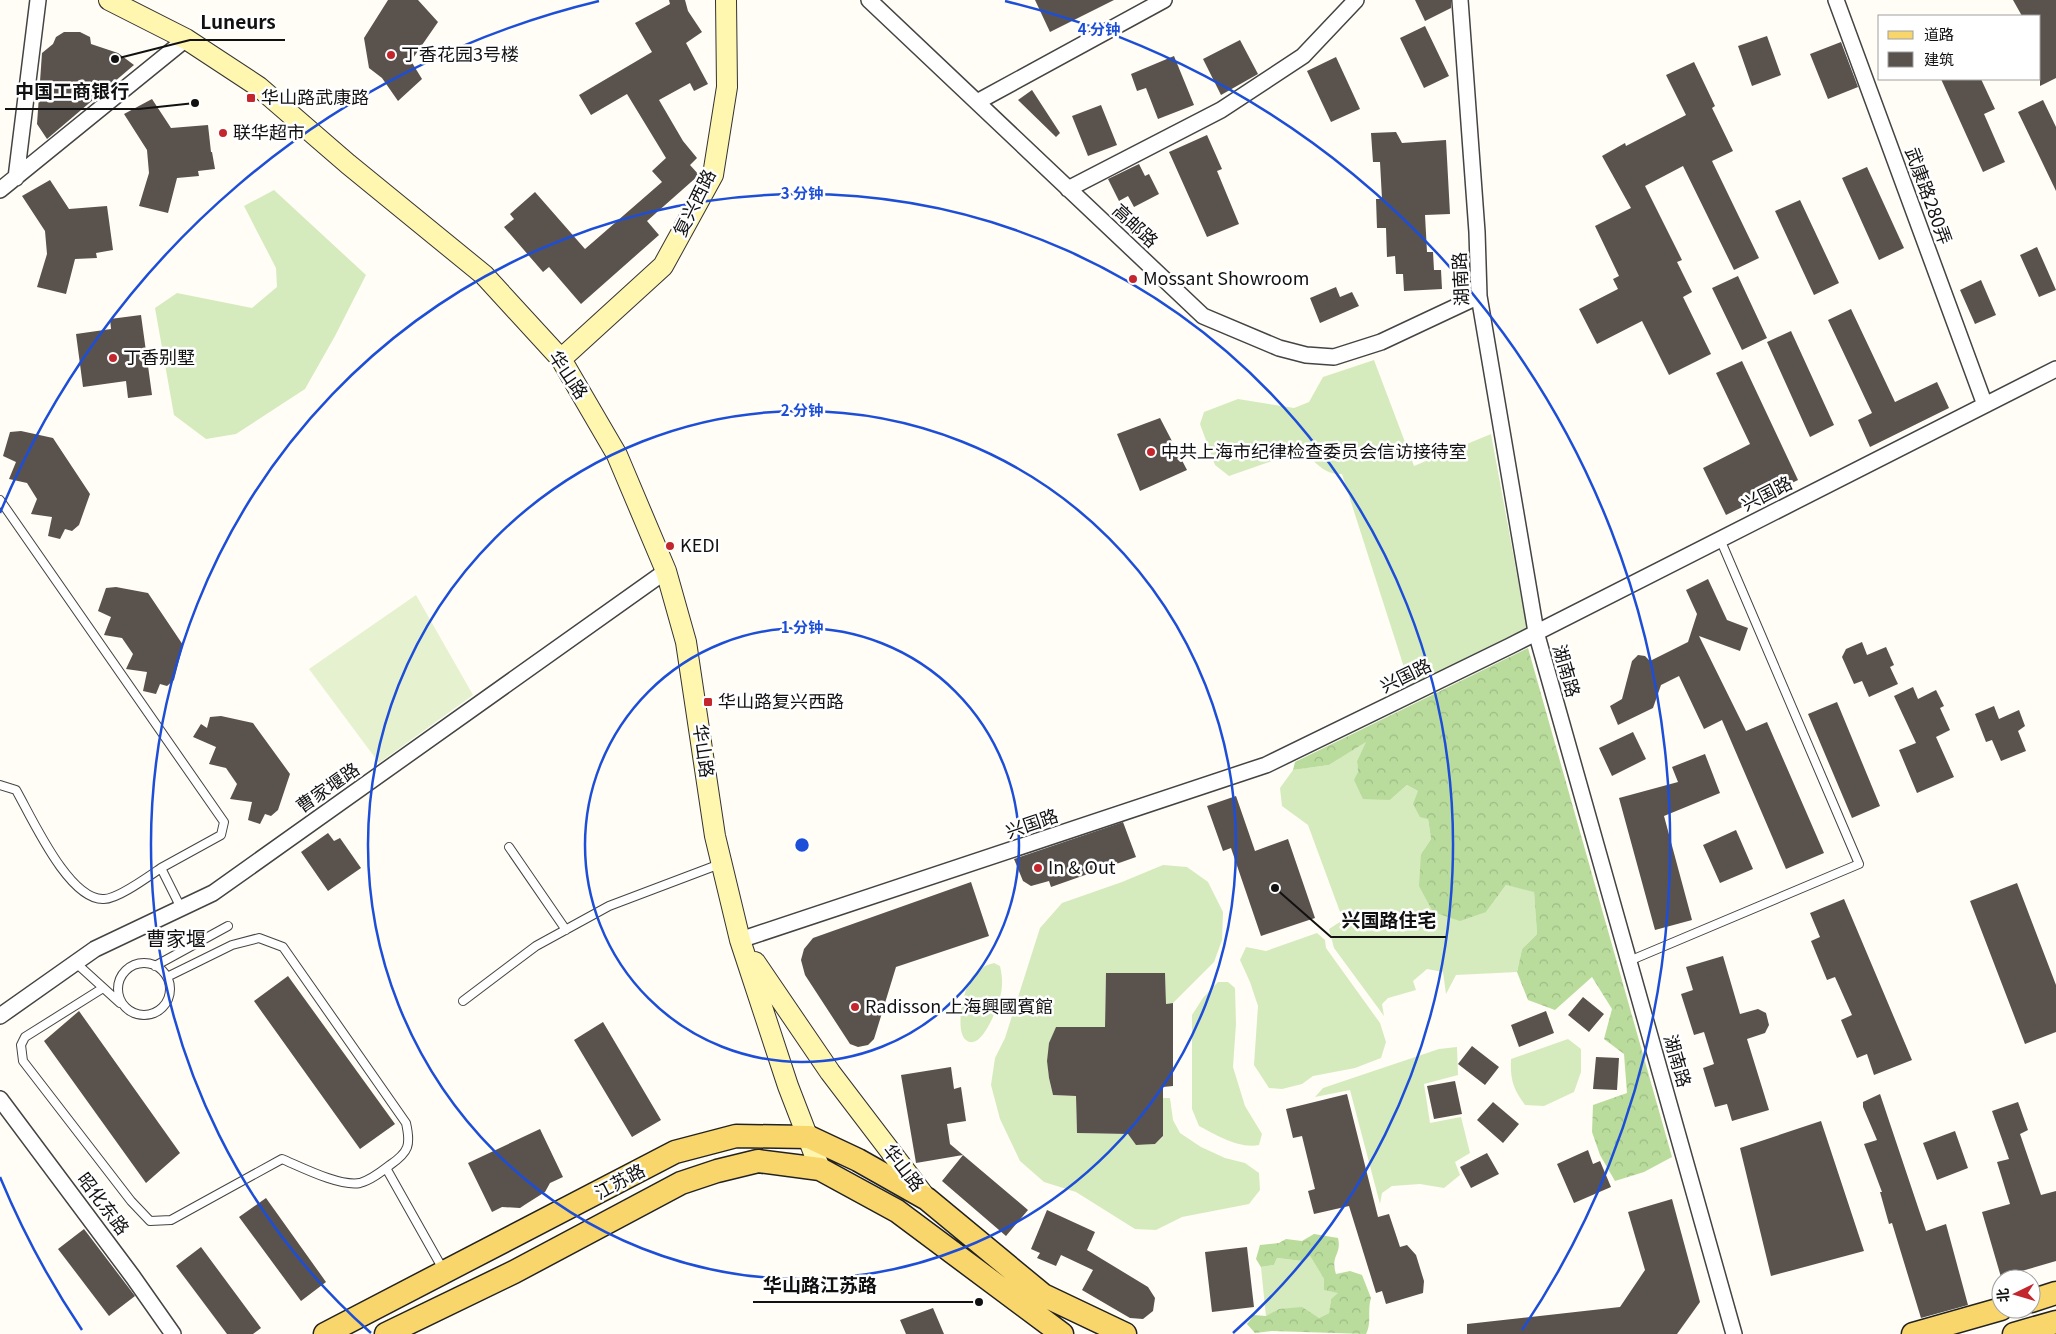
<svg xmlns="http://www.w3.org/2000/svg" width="2056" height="1334" viewBox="0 0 2056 1334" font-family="Georgia,'Noto Sans SC',serif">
  <defs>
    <pattern id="forest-crowns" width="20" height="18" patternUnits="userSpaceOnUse" patternTransform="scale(1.25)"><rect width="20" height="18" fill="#b9dc9c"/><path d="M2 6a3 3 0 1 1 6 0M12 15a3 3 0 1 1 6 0" fill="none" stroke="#9ebc85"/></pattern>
  </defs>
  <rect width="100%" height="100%" fill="#fffdf5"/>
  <path fill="#d5ebbd" d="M 274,190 L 366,275 L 335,336 L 305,389 L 236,434 L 206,439 L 174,415 L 155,308 L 177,293 L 252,308 L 277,287 L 276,268 L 244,206 Z
    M 1374,360 L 1414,466 L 1491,434 L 1527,629 L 1410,686 L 1342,474 C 1324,475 1315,462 1303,450 L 1229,476 L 1215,465 L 1200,424 L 1204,412 L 1238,399 L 1294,408 L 1309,402 L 1323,377 Z
    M 1367,741 L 1357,761 L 1358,772 L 1390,800 L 1407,785 L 1418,791 L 1428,819 L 1431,839 L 1421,854 L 1486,912 L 1506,885 L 1534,891 L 1537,934 L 1522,949 L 1517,972 L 1456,975 L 1446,994 L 1443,972 L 1427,969 L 1413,981 L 1416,990 L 1388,998 L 1382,1004 L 1384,1016 L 1334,948 L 1329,929 L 1343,920 L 1308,825 L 1282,806 L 1280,788 L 1293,770 L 1329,765 Z
    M 1163,865 L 1187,867 L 1208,882 L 1223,912 L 1222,940 L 1214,962 L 1173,1003 L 1166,1004 L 1165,973 L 1106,973 L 1105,1027 L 1056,1027 C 1045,1052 1046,1069 1053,1095 L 1076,1096 L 1077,1133 L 1128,1134 L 1136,1145 L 1155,1144 L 1163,1137 L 1163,1098 L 1170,1098 L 1173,1120 L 1180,1133 L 1201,1147 L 1225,1158 L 1245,1163 L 1259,1173 L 1260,1190 L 1249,1204 L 1182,1217 L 1156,1230 L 1135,1229 L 1076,1192 L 1044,1182 L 1020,1161 L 1000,1119 L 991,1085 L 995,1058 L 1005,1038 L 1040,928 L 1062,903 L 1122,882 Z
    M 1317,933 L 1325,940 L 1326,948 L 1380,1023 L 1386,1042 L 1381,1058 L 1355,1068 L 1313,1076 L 1302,1084 L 1282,1089 L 1269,1088 L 1254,1065 L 1258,1006 L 1250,982 L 1240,960 L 1246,947 L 1266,951 Z
    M 994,963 L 1000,966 C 1002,975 1003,984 1001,993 C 999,1004 982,1053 966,1040 C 954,1030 964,988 972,977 C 977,970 985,965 994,963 Z
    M 1218,982 L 1228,982 L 1235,988 L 1236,1024 L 1233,1067 L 1245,1106 L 1262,1134 L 1259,1145 C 1239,1149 1216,1135 1199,1126 L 1192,1109 L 1192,1015 L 1203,998 Z
    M 1568,1039 L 1581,1049 L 1581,1072 L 1574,1092 L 1544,1106 L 1525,1105 C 1513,1089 1510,1079 1511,1059 Z
    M 1457,1047 L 1458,1075 L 1424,1084 L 1430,1123 L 1461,1117 L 1470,1153 L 1455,1162 L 1460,1175 L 1444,1188 L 1420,1184 L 1392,1186 L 1382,1193 L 1380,1204 L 1350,1090 L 1315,1097 L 1323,1088 L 1439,1049 Z
    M 1310,1256 L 1324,1279 L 1339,1293 L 1331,1299 L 1329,1313 L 1319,1318 L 1279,1309 L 1266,1317 L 1261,1267 L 1274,1265 L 1277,1258 L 1302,1261 Z"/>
  <path fill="url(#forest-crowns)" d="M 1528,648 L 1672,1157 L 1644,1172 L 1615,1181 L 1600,1155 L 1592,1132 L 1593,1105 L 1627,1093 L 1624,1054 L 1604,1039 L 1612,1009 L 1592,977 L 1555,1010 L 1528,1000 L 1517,972 L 1522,949 L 1537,934 L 1534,892 L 1506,885 L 1486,912 L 1460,921 L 1433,912 L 1419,886 L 1421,854 L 1431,839 L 1428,819 L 1420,817 L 1413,804 L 1418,791 L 1407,785 L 1390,800 L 1363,799 L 1354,780 L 1358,772 L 1357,761 L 1366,742 L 1329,765 L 1293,770 L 1295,762 Z
    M 1314,1234 L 1338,1238 C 1342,1255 1330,1255 1336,1274 L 1350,1271 L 1362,1275 L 1371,1298 C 1367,1311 1372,1322 1366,1334 L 1272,1331 L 1255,1333 L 1247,1324 L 1254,1315 L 1266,1316 L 1279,1309 L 1302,1307 L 1319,1318 L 1329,1313 L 1331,1299 L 1338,1293 L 1324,1290 L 1324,1279 L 1310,1256 L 1302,1261 L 1277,1258 L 1274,1265 L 1261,1267 L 1256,1259 L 1260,1245 L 1279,1243 L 1286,1239 L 1302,1241 Z"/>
  <path fill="#e6f2cf" d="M 416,595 L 473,695 L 379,763 L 309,669 Z"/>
  <path fill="#5a524d" d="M 388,0 L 418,0 L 438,22 L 411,61 L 422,79 L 398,101 L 382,78 L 369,68 L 364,38 Z
    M 669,0 L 685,0 L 688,11 L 702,32 L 686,43 L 708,84 L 694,91 L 690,83 L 659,100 L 683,141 L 697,158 L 690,165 L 699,175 L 647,221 L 659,235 L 581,304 L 549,267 L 543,272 L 504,227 L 514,219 L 510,214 L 535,192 L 585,249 L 662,182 L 652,171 L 666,158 L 627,94 L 591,115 L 579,95 L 652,52 L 635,23 L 670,4 Z
    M 1035,0 L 1114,0 L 1050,32 Z
    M 1415,0 L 1451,0 L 1451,8 L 1425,21 Z
    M 2013,0 L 2056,0 L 2056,78 L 2040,86 L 2040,16 L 2022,16 Z
    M 1425,26 L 1449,76 L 1424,88 L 1400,38 Z
    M 64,32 L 80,32 L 90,37 L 91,44 L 118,53 L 134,65 L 47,139 L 37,124 L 42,53 L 53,44 L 56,37 Z
    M 1767,36 L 1781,75 L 1752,86 L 1738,46 Z
    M 1240,40 L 1258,74 L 1221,95 L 1203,59 Z
    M 1841,42 L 1858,87 L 1828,99 L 1810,54 Z
    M 1174,56 L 1194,105 L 1158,119 L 1146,88 L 1137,91 L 1131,74 Z
    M 1336,57 L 1360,109 L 1331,122 L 1307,71 Z
    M 1694,62 L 1715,106 L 1712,108 L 1733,151 L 1712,161 L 1759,258 L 1734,270 L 1683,166 L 1645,186 L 1682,260 L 1677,262 L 1692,292 L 1683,297 L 1711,354 L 1669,375 L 1642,321 L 1597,344 L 1579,309 L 1618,289 L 1613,279 L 1619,276 L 1595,226 L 1631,208 L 1602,156 L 1625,143 L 1626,146 L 1686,115 L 1666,75 Z
    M 1941,79 L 1981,79 L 1995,109 L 1984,114 L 2005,162 L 1983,172 Z
    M 1032,90 L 1060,133 L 1056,137 L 1018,100 Z
    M 152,99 L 171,128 L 208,125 L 211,152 L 212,152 L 215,169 L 198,171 L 199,176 L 177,178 L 168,213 L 139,206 L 149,173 L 147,150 L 124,114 Z
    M 2043,100 L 2056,127 L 2056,191 L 2018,112 Z
    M 1101,105 L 1117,145 L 1088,156 L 1072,116 Z
    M 1396,132 L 1402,143 L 1446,140 L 1450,214 L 1425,215 L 1427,252 L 1433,252 L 1434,270 L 1441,270 L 1442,289 L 1404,291 L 1403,274 L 1396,274 L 1395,256 L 1387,257 L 1386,228 L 1377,228 L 1376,199 L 1382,199 L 1380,162 L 1373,162 L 1371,133 Z
    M 1207,135 L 1222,169 L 1217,171 L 1239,224 L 1207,237 L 1169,152 Z
    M 1139,164 L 1145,176 L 1149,174 L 1159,194 L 1134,207 L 1128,196 L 1119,201 L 1108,179 Z
    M 1867,167 L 1904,248 L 1879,260 L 1842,178 Z
    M 50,180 L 69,209 L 107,206 L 113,250 L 96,253 L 97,258 L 75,259 L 66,294 L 37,287 L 47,254 L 45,231 L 22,196 Z
    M 1800,200 L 1839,283 L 1814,295 L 1775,211 Z
    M 2037,247 L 2056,290 L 2039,297 L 2020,255 Z
    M 1738,276 L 1767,338 L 1742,350 L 1712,288 Z
    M 1981,280 L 1996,315 L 1975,324 L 1960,290 Z
    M 1336,287 L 1340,297 L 1352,292 L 1359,306 L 1320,323 L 1310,298 Z
    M 1851,309 L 1895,402 L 1937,382 L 1949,408 L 1870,447 L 1858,420 L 1872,413 L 1828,320 Z
    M 141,315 L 152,395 L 128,398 L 126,381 L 83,387 L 76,334 L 111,329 L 110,319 Z
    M 1791,331 L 1834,425 L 1810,437 L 1767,342 Z
    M 1742,361 L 1798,480 L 1726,515 L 1703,468 L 1750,444 L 1716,373 Z
    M 1160,418 L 1187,470 L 1140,491 L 1117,434 Z
    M 21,431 L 53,438 L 90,494 L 79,525 L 72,531 L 65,529 L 60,539 L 48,536 L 52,517 L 31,514 L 37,499 L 27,483 L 9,479 L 16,462 L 3,456 L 10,432 Z
    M 1708,579 L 1727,620 L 1748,628 L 1740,651 L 1699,636 L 1746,731 L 1767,722 L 1824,853 L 1786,869 L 1722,720 L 1704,729 L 1679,676 L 1661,685 L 1653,708 L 1618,725 L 1610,706 L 1622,699 L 1632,661 L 1638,655 L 1645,656 L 1650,661 L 1688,642 L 1697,614 L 1686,590 Z
    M 116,587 L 148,593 L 183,645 L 174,680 L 167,686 L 160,684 L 156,694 L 143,691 L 147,672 L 126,669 L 133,654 L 122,638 L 104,635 L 111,617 L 98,611 L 106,588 Z
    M 1862,642 L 1867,655 L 1886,647 L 1894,665 L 1890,667 L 1898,684 L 1869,697 L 1862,681 L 1854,684 L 1842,657 L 1846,649 Z
    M 1913,687 L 1918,699 L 1936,690 L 1944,706 L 1940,708 L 1950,730 L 1936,737 L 1954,777 L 1917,793 L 1899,750 L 1916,743 L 1894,696 Z
    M 1837,702 L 1880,806 L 1852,818 L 1808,714 Z
    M 1994,706 L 1999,719 L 2019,710 L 2025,726 L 2018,731 L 2026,751 L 2001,761 L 1992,740 L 1986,742 L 1975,714 Z
    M 221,716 L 253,723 L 290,774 L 278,810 L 271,816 L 265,814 L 260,824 L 248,820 L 252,802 L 230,799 L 237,784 L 226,768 L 209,764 L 216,747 L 193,737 L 201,724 L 207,728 L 210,717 Z
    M 1633,732 L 1646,759 L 1612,776 L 1599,748 Z
    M 1705,754 L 1720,793 L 1664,816 L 1692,920 L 1655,930 L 1619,798 L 1678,782 L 1672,767 Z
    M 1236,796 L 1255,851 L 1288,839 L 1315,918 L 1261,936 L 1231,848 L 1223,851 L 1207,806 Z
    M 1123,822 L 1136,857 L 1051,887 L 1049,881 L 1031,886 L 1023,881 L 1014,859 Z
    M 1736,830 L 1753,869 L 1720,883 L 1703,845 Z
    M 328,833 L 334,841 L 340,838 L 361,868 L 328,891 L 301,852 Z
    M 971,882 L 989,936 L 896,967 L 874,1039 L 868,1045 L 858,1047 L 850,1044 L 805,975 L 801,960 L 804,949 L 813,938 Z
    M 2017,883 L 2056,985 L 2056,1032 L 2025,1044 L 1970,901 Z
    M 1844,899 L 1912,1060 L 1874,1075 L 1867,1054 L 1857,1058 L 1841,1020 L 1852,1015 L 1835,977 L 1827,980 L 1811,941 L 1820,937 L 1810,913 Z
    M 1723,956 L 1740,1014 L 1758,1009 L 1766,1013 L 1769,1025 L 1765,1033 L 1747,1039 L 1769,1110 L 1732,1121 L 1727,1104 L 1715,1107 L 1703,1068 L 1714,1064 L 1704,1032 L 1694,1035 L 1681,994 L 1693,990 L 1686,967 Z
    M 1106,973 L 1165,973 L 1166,1004 L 1173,1003 L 1173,1086 L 1163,1087 L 1163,1136 L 1155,1144 L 1136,1145 L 1128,1134 L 1077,1133 L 1076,1096 L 1053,1095 L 1049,1078 L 1047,1061 L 1049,1043 L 1056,1027 L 1105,1027 Z
    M 288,976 L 395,1124 L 360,1149 L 254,1001 Z
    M 1583,997 L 1604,1014 L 1589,1032 L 1568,1015 Z
    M 79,1011 L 180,1153 L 146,1183 L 44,1041 Z
    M 1546,1011 L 1554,1033 L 1519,1047 L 1511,1025 Z
    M 603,1022 L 661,1120 L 632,1137 L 574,1040 Z
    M 1472,1046 L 1499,1067 L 1485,1085 L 1458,1064 Z
    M 1596,1057 L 1619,1058 L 1617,1090 L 1593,1089 Z
    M 951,1067 L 954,1089 L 961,1087 L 966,1121 L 947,1124 L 950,1144 L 963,1155 L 916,1163 L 901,1075 Z
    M 1455,1081 L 1462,1114 L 1434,1119 L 1427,1086 Z
    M 1347,1094 L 1378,1217 L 1389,1214 L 1400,1247 L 1407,1245 L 1416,1255 L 1424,1281 L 1423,1293 L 1386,1304 L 1382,1291 L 1376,1293 L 1349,1206 L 1314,1214 L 1308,1191 L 1315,1189 L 1302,1136 L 1293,1138 L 1286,1109 Z
    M 1880,1094 L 1926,1231 L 1946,1224 L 1968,1305 L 1921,1318 L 1892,1223 L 1889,1224 L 1880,1192 L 1882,1192 L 1864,1144 L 1877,1140 L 1863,1107 L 1863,1102 Z
    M 1493,1102 L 1519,1124 L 1503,1143 L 1477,1120 Z
    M 2018,1102 L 2028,1130 L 2020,1134 L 2041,1195 L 2056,1191 L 2056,1261 L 2001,1277 L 1982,1212 L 2010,1204 L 1997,1162 L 2009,1159 L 1992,1111 Z
    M 1821,1121 L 1864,1251 L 1771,1276 L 1740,1148 Z
    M 540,1129 L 563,1177 L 550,1183 L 545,1192 L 526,1204 L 520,1208 L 502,1207 L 492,1212 L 468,1163 Z
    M 1955,1131 L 1968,1168 L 1937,1180 L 1923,1143 Z
    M 1588,1150 L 1593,1164 L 1600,1161 L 1611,1187 L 1574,1203 L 1557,1164 Z
    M 1487,1153 L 1499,1174 L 1471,1188 L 1460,1167 Z
    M 963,1155 L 1028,1210 L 1006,1236 L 942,1181 Z
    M 266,1198 L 326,1282 L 301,1301 L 239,1217 Z
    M 1672,1199 L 1700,1302 L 1677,1334 L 1467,1334 L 1467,1324 L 1620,1307 L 1645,1270 L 1628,1212 Z
    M 1047,1210 L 1095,1232 L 1087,1250 L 1148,1287 L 1155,1298 L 1153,1311 L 1143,1319 L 1130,1318 L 1082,1290 L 1093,1270 L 1061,1255 L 1056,1266 L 1037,1258 L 1040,1253 L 1031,1249 Z
    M 84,1229 L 135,1296 L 109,1316 L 58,1249 Z
    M 201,1247 L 261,1328 L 253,1334 L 227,1334 L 176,1266 Z
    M 1247,1247 L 1254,1307 L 1212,1312 L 1205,1252 Z
    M 933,1308 L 944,1334 L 906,1334 L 900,1320 Z"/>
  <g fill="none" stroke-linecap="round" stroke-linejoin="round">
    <defs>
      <path id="lane" d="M 0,500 L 224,822 L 221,835 L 161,868 L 181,908
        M 0,785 L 16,790 C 32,818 69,901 104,899 C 118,899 149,876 161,868
        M 509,847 L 566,930
        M 1629,961 L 1859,864 L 1720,539
        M118 989a26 26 0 1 1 52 0a26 26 0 1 1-52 0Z
        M 76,963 L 120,1003
        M 155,966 L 228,926
        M 103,988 L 25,1037 L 21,1045 L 23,1061 L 131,1201 L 150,1221 L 171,1220 L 282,1159 C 301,1167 340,1187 360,1183 C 371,1180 381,1172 390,1165 C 409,1152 411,1145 406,1123 L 283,947 L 259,938 L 232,945 L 167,977
        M 463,1001 L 536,946 L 609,906 L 720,864
        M 386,1168 L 444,1271"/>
      <path id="street" d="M 869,0 L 1203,316 L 1279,348 L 1306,355 L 1334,357 L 1381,342 L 1479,296
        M 1460,0 L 1477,232 L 1479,296 L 1536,632 L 1734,1334
        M 1836,0 L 1985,405
        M 977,102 L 1164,0
        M 16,178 L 38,0
        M 1068,189 L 1221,110 L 1303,56 L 1356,0
        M 0,190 L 186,39
        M 740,940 L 1266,765 L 1510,646 L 2056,369
        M 0,1016 L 95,949 L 213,893 L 666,571
        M 0,1099 L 133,1277 L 173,1334"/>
      <path id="secondary" d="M 109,0 L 186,39 L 259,87 L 348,164 L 484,275 L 561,359 L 617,455 L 666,571 L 686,642 L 715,836 L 740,940 L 788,1086 L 820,1169
        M 561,359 L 663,266 L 713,175 L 727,87 L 726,0
        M 755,962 L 830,1072 L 926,1198"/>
      <path id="primary" d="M 2031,1301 L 2056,1293
        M 325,1334 L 675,1152 L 736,1136 L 809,1137 L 858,1160 L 927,1199 L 1043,1295 L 1125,1334
        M 386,1334 L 514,1272 L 681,1183 L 717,1171 L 758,1161 L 820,1169 L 897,1211 L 1062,1334
        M 1913,1334 L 2001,1309
        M 2014,1334 L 2056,1322"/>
    </defs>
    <use href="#lane" stroke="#444" stroke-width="10"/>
    <use href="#street" stroke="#444" stroke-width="18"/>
    <use href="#secondary" stroke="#333" stroke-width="22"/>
    <use href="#primary" stroke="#222" stroke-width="25"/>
    <use href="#lane" stroke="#fff" stroke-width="8"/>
    <use href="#street" stroke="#fff" stroke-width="15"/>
    <use href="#secondary" stroke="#fff6b0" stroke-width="20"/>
    <use href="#primary" stroke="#f9d66b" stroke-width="22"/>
  </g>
  <g fill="none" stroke="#1d4ed8" stroke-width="2.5">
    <circle cx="802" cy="845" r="217"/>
    <circle cx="802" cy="845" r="434"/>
    <path d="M371 1333A651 651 0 1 1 1233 1333"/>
    <path d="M82 1330A868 868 0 0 1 0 1177M0 513A868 868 0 0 1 599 1M1005 1A868 868 0 0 1 1522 1330"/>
  </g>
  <g fill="#c4262e" stroke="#fff" stroke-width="2">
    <circle cx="391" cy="55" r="5"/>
    <rect x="246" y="93" width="10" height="10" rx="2.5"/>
    <circle cx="223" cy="133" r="5"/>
    <circle cx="1133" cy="279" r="5"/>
    <circle cx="113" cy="358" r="5"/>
    <circle cx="1151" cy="452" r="5"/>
    <circle cx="670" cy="546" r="5"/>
    <rect x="703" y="697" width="10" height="10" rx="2.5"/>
    <circle cx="1038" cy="868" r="5"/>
    <circle cx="855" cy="1007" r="5"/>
  </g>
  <g text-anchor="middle" stroke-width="5" stroke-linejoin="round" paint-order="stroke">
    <g font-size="18" fill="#111" stroke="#fff" text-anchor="start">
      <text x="401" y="61">丁香花园3号楼</text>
      <text x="261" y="104">华山路武康路</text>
      <text x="233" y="139">联华超市</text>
      <text x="1143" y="285">Mossant Showroom</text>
      <text x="123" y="364">丁香别墅</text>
      <text x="1161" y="458">中共上海市纪律检查委员会信访接待室</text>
      <text x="680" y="552">KEDI</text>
      <text x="718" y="708">华山路复兴西路</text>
      <text x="1048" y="874">In &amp; Out</text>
      <text x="865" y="1013">Radisson 上海興國賓館</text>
    </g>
    <g font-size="18" fill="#111" stroke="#fff">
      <text transform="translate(1928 196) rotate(70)" y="6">武康路280弄</text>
      <text transform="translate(695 203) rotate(-64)" y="6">复兴西路</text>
      <text transform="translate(1135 226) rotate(43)" y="6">高邮路</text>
      <text transform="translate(1461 279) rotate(-93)" y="6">湖南路</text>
      <text transform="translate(568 375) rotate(56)" y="6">华山路</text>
      <text transform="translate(1767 494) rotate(-27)" y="6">兴国路</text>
      <text transform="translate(1566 671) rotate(74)" y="6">湖南路</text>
      <text transform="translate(1406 676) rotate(-26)" y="6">兴国路</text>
      <text transform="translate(703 751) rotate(82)" y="6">华山路</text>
      <text transform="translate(328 788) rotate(-35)" y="6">曹家堰路</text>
      <text transform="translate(1032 824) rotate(-19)" y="6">兴国路</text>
      <text transform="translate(1677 1061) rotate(74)" y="6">湖南路</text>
      <text transform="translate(903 1168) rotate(52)" y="6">华山路</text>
      <text transform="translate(620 1182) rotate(-28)" y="6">江苏路</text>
      <text transform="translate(103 1204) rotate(53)" y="6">昭化东路</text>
    </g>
    <g font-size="20" fill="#111" stroke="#fff">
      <text x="176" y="946">曹家堰</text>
    </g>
  </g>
  <circle cx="802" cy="845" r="8" fill="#1d4ed8" stroke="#fff" stroke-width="2.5"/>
  <g font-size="15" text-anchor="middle" font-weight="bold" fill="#1d4ed8" stroke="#fff" stroke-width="5" stroke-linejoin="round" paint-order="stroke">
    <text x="1099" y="35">4 分钟</text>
    <text x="802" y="199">3 分钟</text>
    <text x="802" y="416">2 分钟</text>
    <text x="802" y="633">1 分钟</text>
  </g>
  <path fill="none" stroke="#111" stroke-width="2" d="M115 59L190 40H285M195 103L139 109H5M1275 888L1331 937H1446M979 1302L887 1302H753"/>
  <g fill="#111" stroke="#fff" stroke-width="2">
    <circle cx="115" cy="59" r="5"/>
    <circle cx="195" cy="103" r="5"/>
    <circle cx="1275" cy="888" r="5"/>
    <circle cx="979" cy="1302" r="5"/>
  </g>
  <g font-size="19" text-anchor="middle" font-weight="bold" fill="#111" stroke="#fff" stroke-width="5" stroke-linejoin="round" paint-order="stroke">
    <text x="238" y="29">Luneurs</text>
    <text x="72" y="98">中国工商银行</text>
    <text x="1389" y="927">兴国路住宅</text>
    <text x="820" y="1292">华山路江苏路</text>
  </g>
  <rect x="1878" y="15" width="162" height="65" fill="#ffffff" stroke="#a0a0a0"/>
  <rect x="1888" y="31" width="25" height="8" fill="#f9d66b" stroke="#a0a0a0"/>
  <text x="1924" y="40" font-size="15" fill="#111111">道路</text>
  <rect x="1888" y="52" width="25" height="15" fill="#5a524d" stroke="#a0a0a0"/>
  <text x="1924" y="65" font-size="15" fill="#111111">建筑</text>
  <g transform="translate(2016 1294) rotate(265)"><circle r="24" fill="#ffffff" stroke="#a0a0a0"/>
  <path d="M0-4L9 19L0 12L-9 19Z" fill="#c4262e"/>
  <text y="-8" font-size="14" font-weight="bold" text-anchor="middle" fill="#111111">北</text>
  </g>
</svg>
